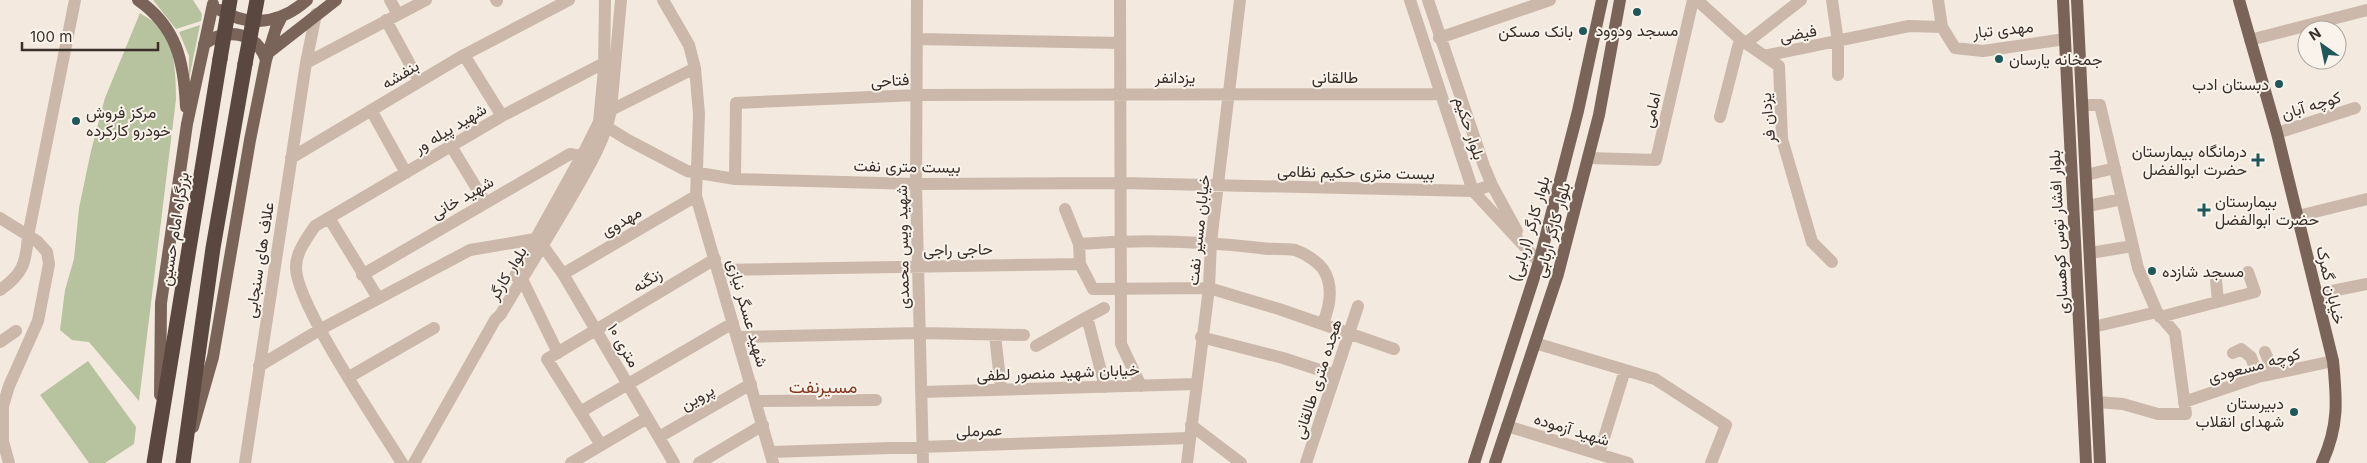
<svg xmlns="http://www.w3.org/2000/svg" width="2367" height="463" viewBox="0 0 2367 463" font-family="Inter,Vazirmatn,sans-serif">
  <rect width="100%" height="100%" fill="#f3e9de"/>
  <path fill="#b7c29e" d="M 153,0 L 193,0 L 202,14 L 201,21 L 176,29 Z
    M 140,13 C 147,18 158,23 163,29 C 175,45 176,80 176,99 L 139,401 L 89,342 L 72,340 L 60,330 L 65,290 L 74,259 L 79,208 L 91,151 L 105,98 Z
    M 200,25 L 189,79 L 189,56 L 179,32 Z
    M 88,361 L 136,427 L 134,444 L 105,463 L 89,463 L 40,395 Z"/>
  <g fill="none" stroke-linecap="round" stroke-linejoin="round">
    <path stroke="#cbb8aa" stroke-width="12" d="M 390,0 L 397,13
      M 496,0 L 497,1
      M 663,0 L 689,45 L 695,68 L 699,114 L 696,196 L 773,463
      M 917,0 L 916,184 L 923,463
      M 1120,0 L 1121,344 L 1141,386
      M 1410,0 L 1473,191 L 1539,262
      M 1428,0 L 1484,166 L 1492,185 L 1517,231
      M 1697,0 L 1740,39 L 1779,66 L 1782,139 L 1812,242 L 1832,262
      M 1832,0 L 1838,42 L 1838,75
      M 1938,0 L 1942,27
      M 386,20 L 419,81
      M 1439,38 L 1550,0
      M 917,39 L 1120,43
      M 2250,40 L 2367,10
      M 1746,43 L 1801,0
      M 464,55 L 569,0
      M 1764,56 L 1909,26 L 1942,27 L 1955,48 L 1983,51 L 2065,39
      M 306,63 L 426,0
      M 2082,105 L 2100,105 L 2138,268 L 2157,312 L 2175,333 L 2186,414 L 2158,414 L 2123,404 L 2097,402
      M 371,110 L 406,173
      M 611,110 L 695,68
      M 1720,117 L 1740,39
      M 599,122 L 628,140 L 687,171 L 735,179 L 916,184 L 1122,183 L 1473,191 L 1492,185
      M 2277,133 L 2355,108
      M 451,146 L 485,202
      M 291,158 L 464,55 L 502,116
      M 1588,158 L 1656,160 L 1693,0
      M 2086,175 L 2115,168
      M 735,179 L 736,103 L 917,95 L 1441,94
      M 2088,206 L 2122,199
      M 2298,216 L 2367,199
      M 0,218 L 37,241 L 47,252 L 49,264 L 38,321 L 9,386 L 3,406 L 3,441 L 9,463
      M 329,218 L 378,298
      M 1079,244 C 1140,239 1200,241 1261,248 C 1271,250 1284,248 1295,250 C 1304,253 1317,261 1323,269 C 1334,286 1330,306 1323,323
      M 2090,253 L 2133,246
      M 1080,264 L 1093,289 L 1209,288 L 1279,309 L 1394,349
      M 719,270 L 1080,264 L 1079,244 L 1065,209
      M 563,274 L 696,196
      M 362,275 L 570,154 L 581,156
      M 515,276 L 585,150 L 599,122 L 604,69 L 605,0
      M 522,279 L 558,353
      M 2216,280 L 2218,301
      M 0,290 C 23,274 26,263 28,236 L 75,0
      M 2317,294 L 2367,284
      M 1104,308 L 1087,317 L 1105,387
      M 2160,317 L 2255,292 L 2248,272
      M 2093,327 L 2157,312
      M 995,335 L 1001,389
      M 738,337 L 920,333 L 1024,335
      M 1201,337 L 1283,358 L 1335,375
      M 0,342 L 16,331
      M 1535,343 L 1655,379 L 1726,425 L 1711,463
      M 1036,346 L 1087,317
      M 2265,352 L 2274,373
      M 2233,353 L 2241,349 L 2251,357 L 2258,377
      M 259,366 L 321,329 L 470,250 L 535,239 L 543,246 L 563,274 L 674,463
      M 349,377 L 434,328
      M 921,392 L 1196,384
      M 756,401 L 876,400
      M 2184,402 L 2258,377 L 2333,361
      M 580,412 L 733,323
      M 1191,425 L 1241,463
      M 1507,426 L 1628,463
      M 659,437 L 751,384
      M 601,445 L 547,359 L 715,259
      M 771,452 L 1190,438
      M 1599,454 L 1625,370
      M 245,463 L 306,63 L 316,14
      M 402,463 C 380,427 295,303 296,267 C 296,252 307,238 315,226 L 502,116 L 604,63
      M 414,463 L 495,320 L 501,314 C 524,275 549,236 572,196 C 588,168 605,141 611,110 L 621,0
      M 571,463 L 647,418
      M 699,463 L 763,425
      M 1187,463 L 1209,288 L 1211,242 L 1240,0
      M 1306,463 L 1358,306"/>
    <path stroke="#7a645a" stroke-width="12" d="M 138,0 C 177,27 184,62 186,107
      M 2063,0 L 2086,463
      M 2077,0 L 2100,463
      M 2239,0 L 2277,133 L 2333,361 C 2337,400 2339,426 2322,463
      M 220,10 C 251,28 281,23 307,0
      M 204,44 C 228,27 256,32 266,60
      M 268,53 L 336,0
      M 160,395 L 161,303 L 187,124 L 213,4
      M 193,427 L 213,357 L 250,140 L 266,60 L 276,28 L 281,18
      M 1474,463 L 1539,262 L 1578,111 L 1602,0
      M 1495,463 L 1558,274 L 1599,115 L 1620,0"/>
    <path stroke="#5a4840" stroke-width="15" d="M 154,463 L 220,59
      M 183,463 L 213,248 L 245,64"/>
    <path stroke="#5a4840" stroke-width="15" d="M 220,59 L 230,0
      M 245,64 L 257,0"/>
  </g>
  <g fill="#1e585b" stroke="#faf3eb" stroke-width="2">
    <circle cx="1637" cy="12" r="5"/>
    <circle cx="1583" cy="31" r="5"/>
    <circle cx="1999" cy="59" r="5"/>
    <circle cx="2279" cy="84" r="5"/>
    <circle cx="76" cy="121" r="5"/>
    <path d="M2255.5 152.5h5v5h5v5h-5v5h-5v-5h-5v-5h5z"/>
    <path d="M2201.5 202.5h5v5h5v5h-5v5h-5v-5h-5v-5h5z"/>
    <circle cx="2152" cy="271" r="5"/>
    <circle cx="2294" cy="412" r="5"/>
  </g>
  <g text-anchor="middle" stroke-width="4" stroke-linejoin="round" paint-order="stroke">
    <g font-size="16" fill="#392e29" stroke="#faf3eb">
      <text transform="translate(2003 29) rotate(-6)" y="6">مهدی تبار</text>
      <text transform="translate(1798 33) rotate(-10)" y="6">فیضی</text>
      <text transform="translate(400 74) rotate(-31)" y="6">بنفشه</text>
      <text x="1175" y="83">یزدانفر</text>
      <text x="1335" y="83">طالقانی</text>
      <text transform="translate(890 80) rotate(-3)" y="6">فتاحی</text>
      <text transform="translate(2311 105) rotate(-17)" y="6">کوچه آبان</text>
      <text transform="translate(1651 110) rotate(-77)" y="6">امامی</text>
      <text transform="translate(1767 118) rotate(-95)" y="6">یزدان فر</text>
      <text transform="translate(450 128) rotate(-31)" y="6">شهید پیله ور</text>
      <text transform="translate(1470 128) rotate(72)" y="6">بلوار حکیم</text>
      <text transform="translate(907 166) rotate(1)" y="6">بیست متری نفت</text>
      <text transform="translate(1356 172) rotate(1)" y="6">بیست متری حکیم نظامی</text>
      <text transform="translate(462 197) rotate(-30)" y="6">شهید خانی</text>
      <text transform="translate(621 221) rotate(-30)" y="6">مهدوی</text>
      <text transform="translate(174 229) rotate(-81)" y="6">بزرگراه امام حسین</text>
      <text transform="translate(1529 229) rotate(-74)" y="6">بلوار کارگر (اربابی)</text>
      <text transform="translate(1198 230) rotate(-84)" y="6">خیابان مسیر نفت</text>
      <text transform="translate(1552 230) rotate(-75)" y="6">بلوار کارگر اربابی</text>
      <text transform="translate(2058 232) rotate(-93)" y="6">بلوار افشار توس کوهساری</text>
      <text transform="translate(902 247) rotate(-91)" y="6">شهید ویس محمدی</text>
      <text transform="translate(958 249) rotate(-1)" y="6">حاجی راجی</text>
      <text transform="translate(259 260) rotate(-81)" y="6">علاف های سنجابی</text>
      <text transform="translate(507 273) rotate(-59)" y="6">بلوار کارگر</text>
      <text transform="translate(647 280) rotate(-31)" y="6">زنگنه</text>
      <text transform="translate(2331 285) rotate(77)" y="6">خیابان گمرک</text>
      <text transform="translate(748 313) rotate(74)" y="6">شهید عسگر نیازی</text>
      <text transform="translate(624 345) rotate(60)" y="6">۱۰ متری</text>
      <text transform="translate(2254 365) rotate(-15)" y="6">کوچه مسعودی</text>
      <text transform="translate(1058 372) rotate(-2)" y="6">خیابان شهید منصور لطفی</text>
      <text transform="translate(1317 379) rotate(-72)" y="6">هجده متری طالقانی</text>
      <text transform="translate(697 397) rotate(-30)" y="6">پروین</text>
      <text transform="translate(1572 429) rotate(17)" y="6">شهید آزموده</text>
      <text transform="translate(979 430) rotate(-2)" y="6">عمرملی</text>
    </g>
    <g font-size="16" fill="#392e29" stroke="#faf3eb" text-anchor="end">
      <text x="1637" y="36" text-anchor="middle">مسجد ودوود</text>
      <text x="1573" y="37">بانک مسکن</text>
      <text x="2009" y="65" text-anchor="start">جمخانه یارسان</text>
      <text x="2269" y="90">دبستان ادب</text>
      <text x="86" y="118" text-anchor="start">مرکز فروش<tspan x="86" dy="18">خودرو کارکرده</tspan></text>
      <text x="2247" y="157">درمانگاه بیمارستان<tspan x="2247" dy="18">حضرت ابوالفضل</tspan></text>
      <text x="2215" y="207" text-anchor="start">بیمارستان<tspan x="2215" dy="18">حضرت ابوالفضل</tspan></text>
      <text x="2162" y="277" text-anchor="start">مسجد شازده</text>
      <text x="2284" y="409">دبیرستان<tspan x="2284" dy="18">شهدای انقلاب</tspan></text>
    </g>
    <g font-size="18" fill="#883822" stroke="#faf3eb">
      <text x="823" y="393">مسیرنفت</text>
    </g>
  </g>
  <g transform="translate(2322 45) rotate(327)"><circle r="24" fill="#faf3eb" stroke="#ada49d"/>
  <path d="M0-4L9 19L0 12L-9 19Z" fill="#1e585b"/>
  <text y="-8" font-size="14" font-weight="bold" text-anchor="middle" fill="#392e29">N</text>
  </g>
  <path d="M22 42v8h136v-8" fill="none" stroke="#392e29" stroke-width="2.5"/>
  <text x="30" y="42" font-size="15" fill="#392e29" stroke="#faf3eb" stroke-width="4" paint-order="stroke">100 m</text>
</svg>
